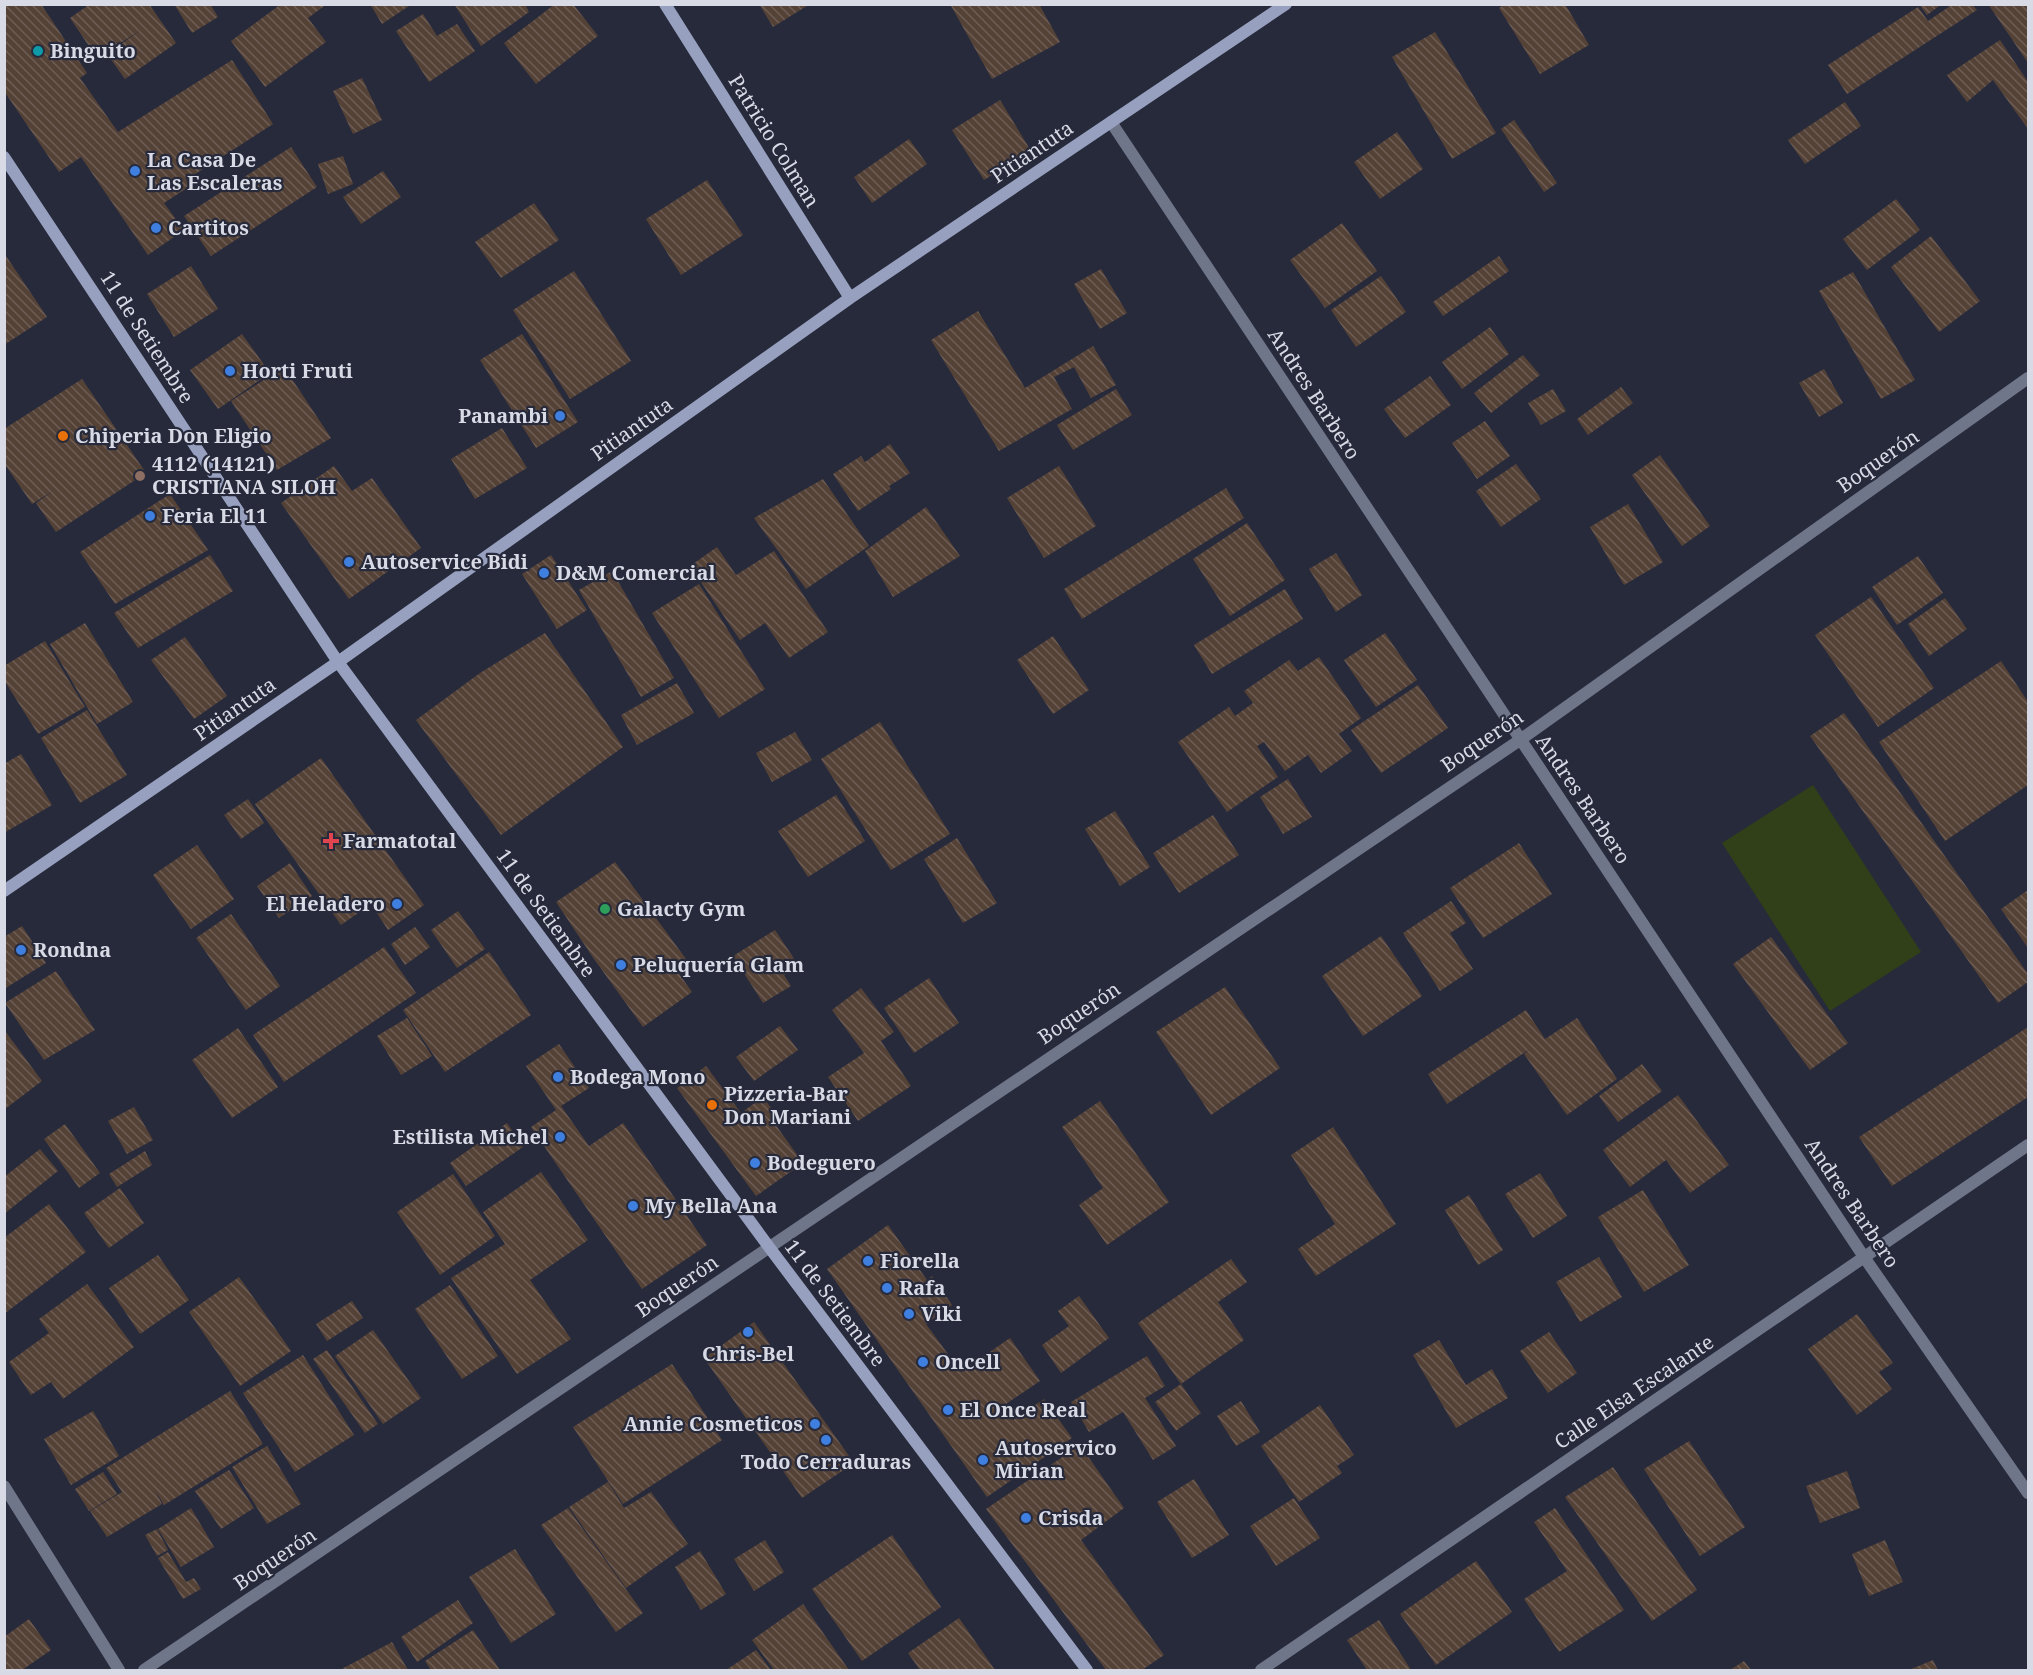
<svg xmlns="http://www.w3.org/2000/svg" width="2033" height="1675" viewBox="0 0 2033 1675" font-family="'Noto Serif',serif">
  <defs>
    <pattern id="building-back-hatch" width="6" height="6" patternUnits="userSpaceOnUse" patternTransform="scale(1.5)"><rect width="6" height="6" fill="#554237"/><path d="M-1 5l2 2M0 0l6 6M5-1l2 2" fill="none" stroke="#6d5d54"/></pattern>
  </defs>
  <rect width="100%" height="100%" fill="#272a3b"/>
  <path fill="#314019" d="M 1813,785 L 1921,952 L 1830,1011 L 1722,843 Z"/>
  <path fill="url(#building-back-hatch)" d="M 4,4 L 41,4 L 87,73 L 80,78 L 118,132 L 232,60 L 273,124 L 186,180 L 190,186 L 164,203 L 184,230 L 148,255 L 81,157 L 59,172 L 4,91 Z
    M 90,4 L 149,4 L 176,43 L 125,79 L 107,54 L 141,30 L 97,58 L 70,18 Z
    M 174,4 L 210,4 L 218,17 L 192,33 Z
    M 281,4 L 327,4 L 308,18 L 326,42 L 265,87 L 231,41 Z
    M 370,4 L 412,4 L 382,24 Z
    M 454,4 L 525,4 L 529,12 L 481,46 Z
    M 555,4 L 573,4 L 598,36 L 536,84 L 504,43 Z
    M 759,4 L 810,4 L 773,27 Z
    M 950,4 L 1039,4 L 1060,42 L 992,79 Z
    M 1505,4 L 1565,4 L 1589,45 L 1540,74 L 1499,8 Z
    M 1919,4 L 1942,4 L 1927,15 Z
    M 1953,4 L 1972,4 L 1977,10 L 1847,94 L 1828,65 L 1918,7 L 1928,21 Z
    M 1988,4 L 2028,4 L 2028,63 Z
    M 423,14 L 437,36 L 457,24 L 475,51 L 429,82 L 396,31 Z
    M 1435,32 L 1496,133 L 1452,159 L 1392,57 Z
    M 2000,40 L 2028,82 L 2028,129 L 1993,80 L 1967,102 L 1947,75 Z
    M 362,78 L 382,120 L 353,134 L 333,91 Z
    M 1000,100 L 1031,151 L 984,180 L 952,130 Z
    M 1845,102 L 1861,126 L 1805,164 L 1788,140 Z
    M 1514,120 L 1557,183 L 1544,192 L 1501,129 Z
    M 1397,132 L 1423,169 L 1380,199 L 1354,162 Z
    M 909,139 L 927,164 L 872,203 L 854,177 Z
    M 291,147 L 317,187 L 211,256 L 184,216 Z
    M 343,156 L 353,184 L 328,194 L 318,164 Z
    M 383,171 L 401,197 L 361,224 L 343,197 Z
    M 707,180 L 743,235 L 681,275 L 646,219 Z
    M 1896,199 L 1920,230 L 1867,270 L 1843,239 Z
    M 534,203 L 559,240 L 501,278 L 475,242 Z
    M 1342,223 L 1377,271 L 1325,308 L 1290,260 Z
    M 1931,236 L 1980,301 L 1939,332 L 1891,267 Z
    M 4,253 L 47,317 L 4,345 Z
    M 1499,256 L 1509,271 L 1443,316 L 1433,302 Z
    M 191,266 L 218,309 L 174,337 L 147,294 Z
    M 1101,269 L 1127,313 L 1100,329 L 1074,284 Z
    M 574,271 L 631,361 L 570,399 L 513,310 Z
    M 1853,272 L 1915,380 L 1881,399 L 1819,291 Z
    M 1381,276 L 1406,312 L 1356,347 L 1331,310 Z
    M 978,311 L 1025,388 L 1093,346 L 1116,385 L 1091,398 L 1074,367 L 1054,377 L 1072,409 L 999,451 L 931,340 Z
    M 1490,327 L 1509,354 L 1462,389 L 1442,362 Z
    M 242,334 L 270,373 L 218,409 L 190,370 Z
    M 522,334 L 578,422 L 536,448 L 480,360 Z
    M 1523,355 L 1540,375 L 1491,413 L 1474,393 Z
    M 284,367 L 331,438 L 277,470 L 231,401 Z
    M 1824,369 L 1843,403 L 1819,417 L 1799,383 Z
    M 1430,376 L 1451,405 L 1405,438 L 1384,409 Z
    M 82,379 L 146,473 L 56,532 L 36,503 L 53,491 L 32,504 L 4,463 L 4,429 Z
    M 1621,387 L 1633,403 L 1588,435 L 1577,419 Z
    M 1116,389 L 1132,415 L 1073,450 L 1057,425 Z
    M 1553,389 L 1566,411 L 1541,425 L 1528,403 Z
    M 1485,421 L 1510,456 L 1477,479 L 1452,443 Z
    M 502,428 L 527,468 L 475,499 L 451,459 Z
    M 890,444 L 910,473 L 889,486 L 891,489 L 858,511 L 833,474 L 861,456 L 865,462 Z
    M 1660,455 L 1710,526 L 1682,546 L 1632,475 Z
    M 1516,464 L 1541,499 L 1501,527 L 1476,491 Z
    M 334,466 L 352,491 L 372,478 L 421,548 L 349,599 L 281,503 Z
    M 1059,466 L 1096,526 L 1044,558 L 1007,498 Z
    M 823,479 L 869,546 L 806,589 L 754,518 Z
    M 1226,488 L 1244,518 L 1082,619 L 1064,589 Z
    M 170,494 L 208,550 L 115,604 L 80,552 Z
    M 1628,504 L 1663,562 L 1624,585 L 1590,527 Z
    M 926,507 L 960,556 L 893,597 L 865,551 Z
    M 1247,523 L 1285,580 L 1230,616 L 1193,559 Z
    M 717,547 L 736,575 L 774,551 L 828,632 L 789,658 L 765,623 L 740,640 L 690,566 Z
    M 1336,553 L 1362,595 L 1336,612 L 1309,569 Z
    M 210,555 L 233,591 L 138,648 L 114,613 Z
    M 551,555 L 587,610 L 557,629 L 522,574 Z
    M 1918,556 L 1943,593 L 1897,625 L 1872,587 Z
    M 612,571 L 674,678 L 641,697 L 579,590 Z
    M 699,584 L 765,689 L 719,718 L 652,613 Z
    M 1285,589 L 1303,619 L 1212,674 L 1194,645 Z
    M 1871,597 L 1934,688 L 1878,727 L 1815,635 Z
    M 1945,598 L 1967,629 L 1929,656 L 1908,624 Z
    M 85,623 L 133,702 L 97,724 L 50,644 Z
    M 545,633 L 623,747 L 501,835 L 416,720 L 480,673 Z
    M 1385,633 L 1417,680 L 1376,707 L 1344,660 Z
    M 1053,636 L 1089,690 L 1053,714 L 1017,660 Z
    M 185,637 L 227,696 L 194,719 L 151,660 Z
    M 45,641 L 85,707 L 38,734 L 4,680 L 4,666 Z
    M 1319,657 L 1361,718 L 1339,734 L 1352,751 L 1321,773 L 1308,755 L 1285,771 L 1264,742 L 1257,746 L 1278,777 L 1227,812 L 1178,742 L 1229,707 L 1235,716 L 1253,703 L 1244,691 L 1289,660 L 1298,671 Z
    M 2001,661 L 2028,702 L 2028,785 L 1945,841 L 1879,742 Z
    M 677,683 L 694,713 L 637,745 L 621,715 Z
    M 1418,685 L 1448,728 L 1381,773 L 1351,730 Z
    M 87,710 L 127,775 L 80,803 L 41,738 Z
    M 1844,713 L 2028,974 L 2028,982 L 1998,1003 L 1810,736 Z
    M 880,722 L 950,834 L 891,870 L 821,759 Z
    M 795,732 L 812,760 L 772,782 L 756,753 Z
    M 21,754 L 52,805 L 4,833 L 4,764 Z
    M 321,758 L 424,905 L 388,930 L 371,904 L 341,925 L 255,804 Z
    M 1288,779 L 1312,817 L 1283,834 L 1260,797 Z
    M 836,795 L 865,841 L 808,877 L 778,831 Z
    M 248,799 L 264,823 L 241,839 L 224,815 Z
    M 1115,811 L 1150,867 L 1120,886 L 1085,829 Z
    M 1213,815 L 1239,855 L 1179,893 L 1153,853 Z
    M 957,838 L 997,903 L 963,923 L 924,859 Z
    M 1519,843 L 1552,894 L 1483,938 L 1450,888 Z
    M 197,845 L 234,899 L 191,929 L 153,875 Z
    M 615,862 L 686,959 L 675,968 L 692,992 L 643,1027 L 594,959 L 556,902 Z
    M 290,863 L 312,896 L 279,918 L 257,886 Z
    M 2028,890 L 2028,948 L 2001,909 Z
    M 1451,901 L 1466,923 L 1450,933 L 1473,969 L 1440,991 L 1403,933 Z
    M 458,911 L 485,949 L 457,968 L 431,930 Z
    M 231,914 L 280,986 L 246,1010 L 196,938 Z
    M 22,926 L 46,963 L 4,989 L 4,937 Z
    M 415,927 L 430,947 L 405,965 L 391,944 Z
    M 775,930 L 799,966 L 784,975 L 791,986 L 763,1003 L 733,956 Z
    M 1381,936 L 1422,996 L 1363,1036 L 1322,976 Z
    M 1771,937 L 1848,1043 L 1810,1070 L 1733,964 Z
    M 384,947 L 416,993 L 284,1082 L 253,1035 Z
    M 489,952 L 531,1015 L 445,1072 L 403,1010 Z
    M 56,971 L 95,1030 L 44,1060 L 5,1003 Z
    M 929,978 L 959,1023 L 914,1053 L 884,1008 Z
    M 1225,987 L 1280,1068 L 1211,1115 L 1156,1032 Z
    M 861,988 L 894,1032 L 881,1041 L 911,1086 L 858,1121 L 828,1077 L 864,1053 L 832,1010 Z
    M 1526,1010 L 1545,1039 L 1577,1018 L 1617,1079 L 1567,1115 L 1524,1054 L 1530,1049 L 1447,1104 L 1428,1074 Z
    M 407,1018 L 432,1056 L 401,1075 L 377,1036 Z
    M 780,1026 L 798,1050 L 754,1081 L 736,1057 Z
    M 2028,1027 L 2028,1097 L 1892,1186 L 1859,1137 Z
    M 238,1028 L 278,1087 L 232,1118 L 192,1060 Z
    M 5,1031 L 42,1081 L 5,1109 Z
    M 559,1044 L 589,1088 L 561,1106 L 589,1146 L 623,1123 L 707,1245 L 642,1289 L 531,1127 L 556,1110 L 526,1066 Z
    M 1642,1064 L 1662,1091 L 1618,1122 L 1599,1096 Z
    M 706,1066 L 741,1113 L 763,1097 L 779,1119 L 775,1124 L 803,1163 L 756,1196 L 677,1088 Z
    M 1678,1095 L 1729,1165 L 1690,1193 L 1666,1160 L 1630,1187 L 1603,1150 Z
    M 1100,1101 L 1169,1202 L 1107,1245 L 1079,1205 L 1103,1188 L 1062,1127 Z
    M 134,1107 L 153,1140 L 127,1154 L 108,1121 Z
    M 507,1123 L 523,1147 L 466,1186 L 450,1163 Z
    M 65,1124 L 100,1173 L 79,1188 L 44,1139 Z
    M 1333,1127 L 1396,1224 L 1316,1276 L 1298,1249 L 1335,1224 L 1291,1155 Z
    M 40,1149 L 58,1171 L 4,1214 L 4,1177 Z
    M 145,1151 L 152,1165 L 117,1187 L 109,1174 Z
    M 541,1172 L 588,1240 L 530,1280 L 571,1339 L 517,1374 L 451,1278 L 505,1244 L 483,1212 Z
    M 1540,1173 L 1567,1216 L 1533,1238 L 1505,1194 Z
    M 453,1174 L 495,1236 L 440,1275 L 397,1212 Z
    M 120,1188 L 144,1223 L 109,1248 L 84,1213 Z
    M 1643,1190 L 1689,1265 L 1644,1292 L 1598,1217 Z
    M 1469,1195 L 1503,1250 L 1478,1265 L 1445,1210 Z
    M 49,1204 L 86,1252 L 4,1314 L 4,1238 Z
    M 888,1225 L 927,1280 L 932,1276 L 952,1305 L 926,1324 L 961,1372 L 1010,1338 L 1040,1381 L 1003,1406 L 1013,1420 L 1044,1399 L 1072,1438 L 987,1497 L 827,1269 Z
    M 158,1255 L 189,1300 L 140,1334 L 109,1288 Z
    M 1599,1257 L 1622,1297 L 1580,1322 L 1556,1282 Z
    M 1231,1259 L 1247,1282 L 1218,1302 L 1244,1340 L 1181,1384 L 1138,1323 Z
    M 239,1277 L 291,1351 L 240,1386 L 189,1312 Z
    M 87,1284 L 134,1347 L 63,1399 L 51,1382 L 31,1395 L 9,1362 L 49,1333 L 39,1319 Z
    M 450,1285 L 498,1356 L 462,1379 L 415,1309 Z
    M 1079,1296 L 1109,1338 L 1061,1373 L 1042,1345 L 1069,1326 L 1058,1311 Z
    M 352,1301 L 363,1318 L 327,1341 L 316,1324 Z
    M 1857,1314 L 1893,1363 L 1879,1372 L 1892,1389 L 1857,1415 L 1808,1349 Z
    M 754,1322 L 854,1463 L 802,1498 L 704,1358 Z
    M 373,1330 L 421,1398 L 383,1424 L 335,1356 Z
    M 1549,1332 L 1577,1373 L 1548,1393 L 1520,1351 Z
    M 1439,1340 L 1466,1385 L 1492,1369 L 1508,1398 L 1456,1428 L 1413,1355 Z
    M 327,1350 L 378,1424 L 365,1433 L 313,1359 Z
    M 303,1355 L 354,1435 L 295,1472 L 243,1393 Z
    M 1147,1356 L 1165,1386 L 1145,1398 L 1176,1446 L 1153,1460 L 1123,1412 L 1089,1432 L 1071,1402 Z
    M 672,1364 L 722,1440 L 623,1504 L 573,1427 Z
    M 1181,1384 L 1201,1413 L 1176,1431 L 1155,1402 Z
    M 230,1391 L 263,1444 L 164,1505 L 155,1490 L 162,1504 L 107,1537 L 90,1511 L 122,1492 L 106,1468 Z
    M 1241,1401 L 1260,1432 L 1236,1446 L 1217,1416 Z
    M 1320,1405 L 1354,1455 L 1337,1466 L 1342,1473 L 1299,1502 L 1261,1446 Z
    M 93,1411 L 119,1456 L 71,1485 L 44,1439 Z
    M 1689,1441 L 1745,1527 L 1700,1556 L 1644,1469 Z
    M 1080,1445 L 1124,1508 L 1081,1540 L 1164,1655 L 1142,1670 L 1106,1670 L 986,1509 Z
    M 267,1446 L 301,1504 L 267,1524 L 232,1467 Z
    M 1613,1467 L 1697,1590 L 1652,1621 L 1565,1497 Z
    M 229,1470 L 254,1508 L 221,1529 L 195,1491 Z
    M 1847,1471 L 1860,1508 L 1820,1523 L 1806,1486 Z
    M 103,1472 L 117,1494 L 89,1511 L 75,1489 Z
    M 1194,1479 L 1229,1535 L 1192,1558 L 1157,1502 Z
    M 608,1482 L 624,1508 L 651,1492 L 688,1544 L 626,1588 L 569,1507 Z
    M 1294,1498 L 1320,1538 L 1276,1566 L 1250,1526 Z
    M 191,1508 L 214,1547 L 181,1567 L 158,1529 Z
    M 568,1508 L 643,1613 L 616,1632 L 541,1525 Z
    M 1555,1508 L 1624,1610 L 1559,1652 L 1524,1599 L 1567,1571 L 1534,1522 Z
    M 157,1529 L 168,1550 L 157,1556 L 145,1535 Z
    M 892,1535 L 941,1607 L 862,1661 L 812,1589 Z
    M 765,1540 L 784,1572 L 754,1591 L 734,1559 Z
    M 1885,1540 L 1903,1582 L 1869,1596 L 1852,1554 Z
    M 515,1549 L 556,1614 L 511,1643 L 469,1577 Z
    M 700,1551 L 726,1594 L 701,1610 L 675,1567 Z
    M 168,1552 L 186,1582 L 194,1578 L 201,1589 L 183,1599 L 158,1558 Z
    M 1476,1561 L 1512,1612 L 1436,1665 L 1400,1614 Z
    M 458,1600 L 473,1623 L 417,1662 L 401,1637 Z
    M 803,1604 L 849,1670 L 774,1670 L 752,1640 Z
    M 959,1618 L 995,1670 L 920,1670 L 908,1653 Z
    M 29,1619 L 51,1650 L 22,1670 L 4,1670 L 4,1637 Z
    M 1379,1620 L 1411,1670 L 1367,1670 L 1347,1640 Z
    M 473,1630 L 500,1670 L 431,1670 L 425,1661 Z
    M 392,1642 L 408,1670 L 340,1670 Z
    M 756,1650 L 771,1670 L 726,1670 Z
    M 1933,1660 L 1938,1670 L 1909,1670 Z
    M 1744,1661 L 1751,1670 L 1730,1670 Z"/>
  <g fill="none" stroke-linecap="round" stroke-linejoin="round">
    <path stroke="#707689" stroke-width="12" d="M 1111,122 L 1864,1257 L 2028,1493
      M 4,1486 L 119,1670
      M 144,1670 L 1520,740 L 2028,378
      M 1261,1670 L 2028,1145"/>
    <path stroke="#97a1bf" stroke-width="12" d="M 665,4 L 850,298
      M 4,157 L 338,662 L 769,1247 L 1087,1670
      M 4,891 L 338,662 L 850,298 L 1286,4"/>
  </g>
  <circle fill="#0f9aa8" stroke="#272a3b" stroke-width="2" cx="38" cy="51" r="6"/>
  <g fill="#3f7fe0" stroke="#272a3b" stroke-width="2">
    <circle cx="135" cy="171" r="6"/>
    <circle cx="156" cy="228" r="6"/>
    <circle cx="230" cy="371" r="6"/>
    <circle cx="560" cy="416" r="6"/>
    <circle cx="150" cy="516" r="6"/>
    <circle cx="349" cy="562" r="6"/>
    <circle cx="544" cy="573" r="6"/>
    <circle cx="397" cy="904" r="6"/>
    <circle cx="21" cy="950" r="6"/>
    <circle cx="621" cy="965" r="6"/>
    <circle cx="558" cy="1077" r="6"/>
    <circle cx="560" cy="1137" r="6"/>
    <circle cx="755" cy="1163" r="6"/>
    <circle cx="633" cy="1206" r="6"/>
    <circle cx="868" cy="1261" r="6"/>
    <circle cx="887" cy="1288" r="6"/>
    <circle cx="909" cy="1314" r="6"/>
    <circle cx="748" cy="1332" r="6"/>
    <circle cx="923" cy="1362" r="6"/>
    <circle cx="948" cy="1410" r="6"/>
    <circle cx="815" cy="1424" r="6"/>
    <circle cx="826" cy="1440" r="6"/>
    <circle cx="983" cy="1460" r="6"/>
    <circle cx="1026" cy="1518" r="6"/>
  </g>
  <g fill="#e8710a" stroke="#272a3b" stroke-width="2">
    <circle cx="63" cy="436" r="6"/>
    <circle cx="712" cy="1105" r="6"/>
  </g>
  <circle fill="#8d6e63" stroke="#272a3b" stroke-width="2" cx="140" cy="476" r="6"/>
  <path fill="#e0444e" stroke="#272a3b" stroke-width="2" d="M328 832h6v6h6v6h-6v6h-6v-6h-6v-6h6z"/>
  <circle fill="#2e9e5b" stroke="#272a3b" stroke-width="2" cx="605" cy="909" r="6"/>
  <g text-anchor="middle" stroke-width="4.5" stroke-linejoin="round" paint-order="stroke">
    <g font-size="20" font-weight="bold" fill="#d8dbe6" stroke="#272a3b" text-anchor="start">
      <text x="50" y="58">Binguito</text>
      <text x="147" y="167">La Casa De<tspan x="147" dy="23">Las Escaleras</tspan></text>
      <text x="168" y="235">Cartitos</text>
      <text x="242" y="378">Horti Fruti</text>
      <text x="548" y="423" text-anchor="end">Panambi</text>
      <text x="75" y="443">Chiperia Don Eligio</text>
      <text x="152" y="471">4112 (14121)<tspan x="152" dy="23">CRISTIANA SILOH</tspan></text>
      <text x="162" y="523">Feria El 11</text>
      <text x="361" y="569">Autoservice Bidi</text>
      <text x="556" y="580">D&amp;M Comercial</text>
      <text x="343" y="848">Farmatotal</text>
      <text x="385" y="911" text-anchor="end">El Heladero</text>
      <text x="617" y="916">Galacty Gym</text>
      <text x="33" y="957">Rondna</text>
      <text x="633" y="972">Peluquería Glam</text>
      <text x="570" y="1084">Bodega Mono</text>
      <text x="724" y="1101">Pizzeria-Bar<tspan x="724" dy="23">Don Mariani</tspan></text>
      <text x="548" y="1144" text-anchor="end">Estilista Michel</text>
      <text x="767" y="1170">Bodeguero</text>
      <text x="645" y="1213">My Bella Ana</text>
      <text x="880" y="1268">Fiorella</text>
      <text x="899" y="1295">Rafa</text>
      <text x="921" y="1321">Viki</text>
      <text x="748" y="1361" text-anchor="middle">Chris-Bel</text>
      <text x="935" y="1369">Oncell</text>
      <text x="960" y="1417">El Once Real</text>
      <text x="803" y="1431" text-anchor="end">Annie Cosmeticos</text>
      <text x="995" y="1455">Autoservico<tspan x="995" dy="23">Mirian</tspan></text>
      <text x="826" y="1469" text-anchor="middle">Todo Cerraduras</text>
      <text x="1038" y="1525">Crisda</text>
    </g>
    <g font-size="20" fill="#d8dbe6" stroke="#272a3b">
      <text transform="translate(774 141) rotate(58)" y="7">Patricio Colman</text>
      <text transform="translate(1032 152) rotate(-34)" y="7">Pitiantuta</text>
      <text transform="translate(147 337) rotate(57)" y="7">11 de Setiembre</text>
      <text transform="translate(1314 394) rotate(57)" y="7">Andres Barbero</text>
      <text transform="translate(632 429) rotate(-35)" y="7">Pitiantuta</text>
      <text transform="translate(1878 461) rotate(-35)" y="7">Boquerón</text>
      <text transform="translate(235 709) rotate(-35)" y="7">Pitiantuta</text>
      <text transform="translate(1482 741) rotate(-34)" y="7">Boquerón</text>
      <text transform="translate(1583 799) rotate(56)" y="7">Andres Barbero</text>
      <text transform="translate(546 913) rotate(54)" y="7">11 de Setiembre</text>
      <text transform="translate(1079 1013) rotate(-34)" y="7">Boquerón</text>
      <text transform="translate(1852 1203) rotate(56)" y="7">Andres Barbero</text>
      <text transform="translate(677 1286) rotate(-34)" y="7">Boquerón</text>
      <text transform="translate(835 1303) rotate(53)" y="7">11 de Setiembre</text>
      <text transform="translate(1634 1392) rotate(-34)" y="7">Calle Elsa Escalante</text>
      <text transform="translate(275 1559) rotate(-34)" y="7">Boquerón</text>
    </g>
  </g>
  <rect width="2033" height="1675" fill="none" stroke="#d8dbe6" stroke-width="12"/>
</svg>
